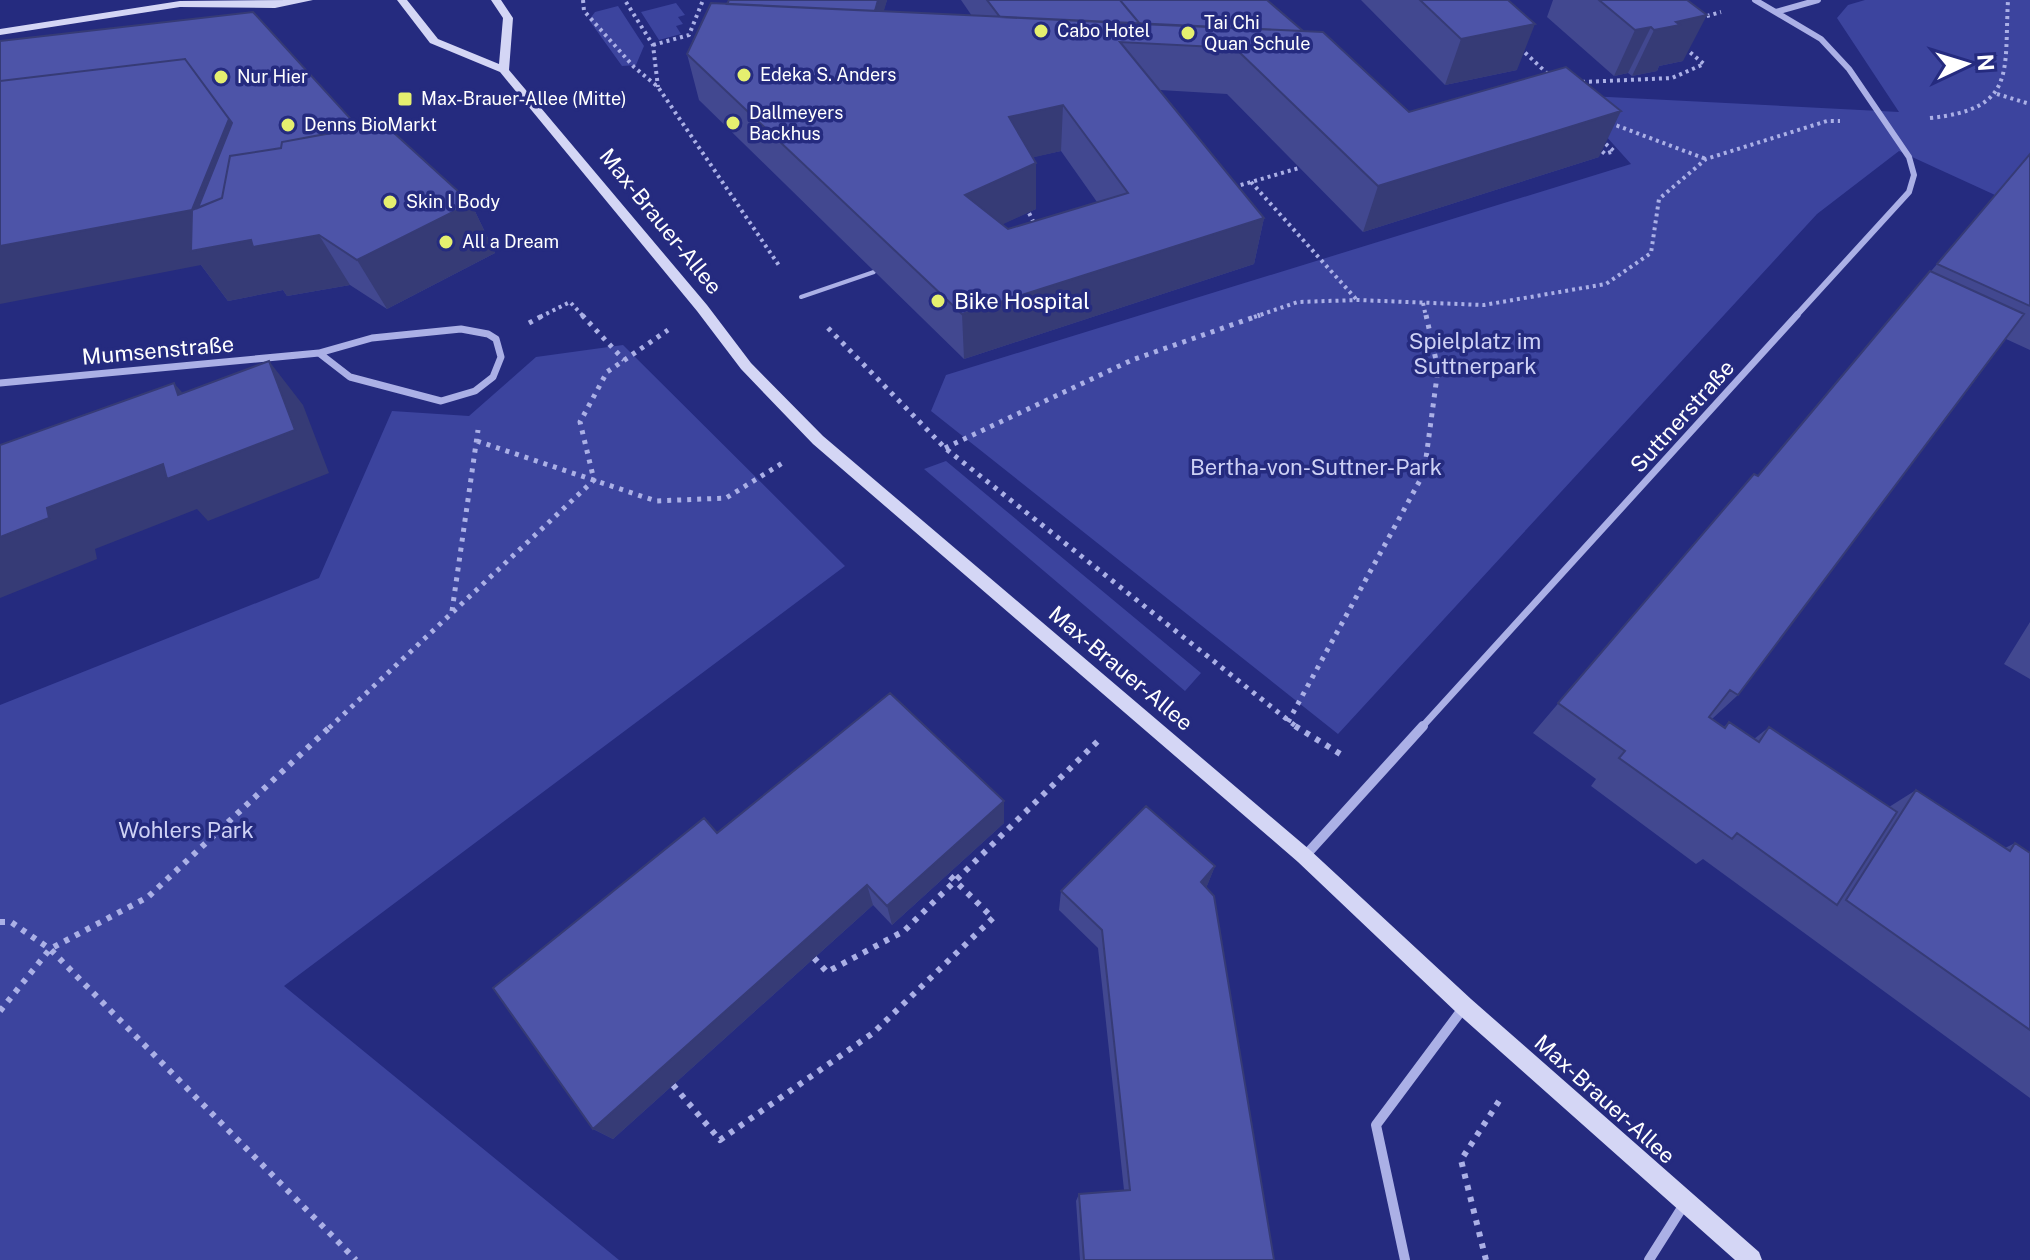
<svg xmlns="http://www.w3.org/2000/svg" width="2030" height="1260" viewBox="0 0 2030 1260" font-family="'Public Sans',sans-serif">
  <rect width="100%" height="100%" fill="#252b7f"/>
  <path fill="#3c449e" d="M 1865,0 L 2030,0 L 2030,211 L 1899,151 L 1817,214 L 1338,734 L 931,411 L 946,375 L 1631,164 L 1569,95 L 1899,112 L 1837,18 L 1848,5 Z
    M 676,3 L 685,15 L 678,17 L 683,24 L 676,26 L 681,34 L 659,40 L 641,12 Z
    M 618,6 L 644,46 L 636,65 L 622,66 L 589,20 L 595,12 Z
    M 623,345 L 845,566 L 284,986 L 619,1260 L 0,1260 L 0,705 L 319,578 L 392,411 L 469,416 L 536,357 Z
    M 946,461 L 1201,673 L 1185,691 L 924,469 Z"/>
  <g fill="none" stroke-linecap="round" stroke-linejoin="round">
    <path stroke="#abb0e6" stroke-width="4" stroke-dasharray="3 4" stroke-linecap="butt" d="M 583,0 L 584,11 L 634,67 L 658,87 L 780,267
      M 626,2 L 653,45 L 658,87
      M 1700,18 L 1721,12
      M 653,45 L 689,35 L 703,0
      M 1520,48 L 1550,76
      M 1582,82 L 1672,78 L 1704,64 L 1685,48
      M 1997,94 L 2030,104
      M 1930,118 C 2017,109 2004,72 2008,0
      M 1610,123 L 1706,159
      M 1597,147 L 1605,154 L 1614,151 L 1600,139
      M 1251,182 L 1357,300
      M 1234,187 L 1299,168
      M 1026,207 L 1036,227
      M 1423,303 L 1426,317
      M 540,317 L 570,302 L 584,317
      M 1254,317 L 1298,302 L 1357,300 L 1484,305 L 1606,284 L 1651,253 L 1659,199 L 1706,159 L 1827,121 L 1840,121"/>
    <path stroke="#abb0e6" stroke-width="5" stroke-dasharray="4 6" stroke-linecap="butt" d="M 582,315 L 624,360
      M 529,323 L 544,315
      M 828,328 L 945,448 L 1298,728
      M 477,441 L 656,501 L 726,498 L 784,462
      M 945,448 L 1132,360 L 1260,315
      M 452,611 L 478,430
      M 1288,722 L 1424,473 L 1438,369 L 1426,315
      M 329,728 L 594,480 L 580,422 L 607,372 L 668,330"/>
    <path stroke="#abb0e6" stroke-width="6" stroke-dasharray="5 7" stroke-linecap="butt" d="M 1295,726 L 1342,755
      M 0,922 L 11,922 L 50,949 L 356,1260
      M 814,958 L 827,972 L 904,931 L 1102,737
      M 0,1011 L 50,949 L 148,897 L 331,726
      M 673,1085 L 720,1140 L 873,1033 L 993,918 L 948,874
      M 1486,1260 L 1461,1160 L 1501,1098"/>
    <path stroke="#abb0e6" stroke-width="4" d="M 801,297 L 874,272"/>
    <path stroke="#abb0e6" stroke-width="6" d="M 1755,0 L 1821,39 L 1849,69 L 1909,157 L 1914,175 L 1909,192 L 1795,317
      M 1776,12 L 1818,0"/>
    <path stroke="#abb0e6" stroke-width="7" d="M 461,329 L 488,334 L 496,339 L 501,357 L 493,377 L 475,391 L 441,401 L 350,377 L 319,353 L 372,338 Z
      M 0,383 L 319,353
      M 1421,728 L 1797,315"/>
    <path stroke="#abb0e6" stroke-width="10" d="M 1305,856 L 1423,726
      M 1405,1260 L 1376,1125 L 1464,1007
      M 1649,1260 L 1685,1203"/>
    <path fill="#d4d6f5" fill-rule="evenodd" d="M 288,0 L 313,0 L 275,8 L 180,7 L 0,35 L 0,29 L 180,1 Z
      M 397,0 L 407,0 L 438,39 L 499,64 L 503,18 L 491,0 L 501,0 L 513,18 L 509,70 L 707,305 L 751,363 L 823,436 L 1310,850 L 1471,999 L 1759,1252 L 1762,1260 L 1735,1260 L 1457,1013 L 1298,862 L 813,444 L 741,369 L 697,311 L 500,72 L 430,43 Z"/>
  </g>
  <path fill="#424890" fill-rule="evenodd" d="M 887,0 L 883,12 L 972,16 L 961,0 L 1267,0 L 1303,31 L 1409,112 L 1599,157 L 1363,232 L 1227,94 L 1160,90 L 1264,218 L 1254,264 L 964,359 L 699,100 L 687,54 L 727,4 ZM 1061,151 L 1097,202 L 1008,229 L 1002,224 L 1036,209 L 1036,163 L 1033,157 Z
    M 1361,0 L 1508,0 L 1517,70 L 1445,85 Z
    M 1553,0 L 1687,0 L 1683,61 L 1659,66 L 1657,71 L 1632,76 L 1628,73 L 1614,76 L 1547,17 Z
    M 359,128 L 471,203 L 495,253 L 387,309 L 350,285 L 287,296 L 283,290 L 228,301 L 201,265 Z
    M 2030,154 L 2030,350 L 2006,339 L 1738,695 L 1712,719 L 1724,727 L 1729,722 L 1754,739 L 1769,727 L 1889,807 L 1916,790 L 2005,848 L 2015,843 L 2030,853 L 2030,1098 L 1703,859 L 1696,864 L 1591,786 L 1596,779 L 1533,733 L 1754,474 L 1758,476 Z
    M 2030,622 L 2030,679 L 2004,664 Z
    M 1004,823 L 892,925 L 873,905 L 613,1139 L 593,1129 L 717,833 Z
    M 1215,866 L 1206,888 L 1274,1260 L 1080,1260 L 1076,1201 L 1079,1194 L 1124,1190 L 1098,948 L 1059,910 L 1061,891 Z"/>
  <path fill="#363b76" d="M 878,0 L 887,0 L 871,57 L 868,34 Z
    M 1707,15 L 1683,61 L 1659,66 L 1657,71 L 1632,76 L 1654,30 L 1676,22 Z
    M 1535,24 L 1517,70 L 1445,85 L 1461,39 Z
    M 1651,27 L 1628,73 L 1614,76 L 1635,30 Z
    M 1063,105 L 1061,151 L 1009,163 L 1009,117 Z
    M 1621,111 L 1599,157 L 1363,232 L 1378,186 Z
    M 229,119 L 319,235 L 350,285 L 287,296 L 283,290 L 228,301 L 201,265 L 0,304 L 0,246 Z
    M 1036,163 L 1036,209 L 967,241 L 965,195 Z
    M 471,203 L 495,253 L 387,309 L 357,260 Z
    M 1264,218 L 1254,264 L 964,359 L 962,314 Z
    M 269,361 L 303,405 L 329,473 L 208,521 L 197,509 L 95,549 L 97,559 L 0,598 L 0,537 L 47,508 Z
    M 174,383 L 212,427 L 178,395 Z
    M 1004,801 L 1004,823 L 892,925 L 887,906 Z
    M 1215,866 L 1207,886 L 1193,902 L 1201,882 Z
    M 867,885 L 873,905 L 613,1139 L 593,1129 Z"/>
  <path fill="#4d54a8" stroke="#363b76" stroke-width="2" fill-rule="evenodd" d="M 729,0 L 878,0 L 875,11 L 727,4 Z
    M 987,0 L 1120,0 L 1140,24 L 1000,17 Z
    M 1120,0 L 1267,0 L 1303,31 L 1140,24 Z
    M 1420,0 L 1508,0 L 1535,24 L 1461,39 Z
    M 1599,0 L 1687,0 L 1707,15 L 1676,22 L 1680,25 L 1654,30 L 1651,27 L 1635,30 Z
    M 711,3 L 1323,32 L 1409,112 L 1566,67 L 1621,111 L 1378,186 L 1235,48 L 1120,42 L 1264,218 L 962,314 L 687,54 ZM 1063,105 L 1128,193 L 1008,229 L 965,195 L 1036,163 L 1009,117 Z
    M 253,12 L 359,128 L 282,142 L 281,148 L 230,156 L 222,198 L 198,208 L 232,123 L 185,59 L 0,81 L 0,41 Z
    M 185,59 L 229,119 L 192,210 L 0,246 L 0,81 Z
    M 383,123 L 471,203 L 357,260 L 319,235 L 253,247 L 251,240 L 191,251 L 192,210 L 222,198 L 230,156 L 281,148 L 282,142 Z
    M 2030,154 L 2030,306 L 1937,264 Z
    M 1930,271 L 2024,314 L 1738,695 L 1730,690 L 1709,717 L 1725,728 L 1729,722 L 1759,742 L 1769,727 L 1897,812 L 1837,905 L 1737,833 L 1732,839 L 1619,758 L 1625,751 L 1558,703 L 1754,474 L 1758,476 Z
    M 269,361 L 295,430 L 167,479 L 163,464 L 47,508 L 49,518 L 0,537 L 0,445 L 174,383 L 178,395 Z
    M 890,693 L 1004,801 L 887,906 L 867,885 L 593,1129 L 493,988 L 704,818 L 717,833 Z
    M 1916,790 L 2010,851 L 2015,843 L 2030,853 L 2030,1030 L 1846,900 Z
    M 1146,806 L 1215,866 L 1201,882 L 1214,896 L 1274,1260 L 1084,1260 L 1079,1194 L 1130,1190 L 1102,930 L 1061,891 Z"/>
  <g fill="#e5ef6f" stroke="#252b7f" stroke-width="3">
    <circle cx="1041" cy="31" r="8"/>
    <circle cx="1188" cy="33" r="8"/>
    <circle cx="744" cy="75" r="8"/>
    <circle cx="221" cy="77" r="8"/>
    <rect x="397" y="91" width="16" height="16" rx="4"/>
    <circle cx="733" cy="123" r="8"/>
    <circle cx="288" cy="125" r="8"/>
    <circle cx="390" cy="202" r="8"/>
    <circle cx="446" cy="242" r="8"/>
    <circle cx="938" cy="301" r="8"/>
  </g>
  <g text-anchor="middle" stroke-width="7" stroke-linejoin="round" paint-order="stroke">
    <g font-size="18" fill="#fff" stroke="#252b7f" text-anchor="start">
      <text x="1204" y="29">Tai Chi<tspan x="1204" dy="21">Quan Schule</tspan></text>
      <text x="1057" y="37">Cabo Hotel</text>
      <text x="760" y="81">Edeka S. Anders</text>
      <text x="237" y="83">Nur Hier</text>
      <text x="421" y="105">Max-Brauer-Allee (Mitte)</text>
      <text x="749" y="119">Dallmeyers<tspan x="749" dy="21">Backhus</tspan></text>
      <text x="304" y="131">Denns BioMarkt</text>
      <text x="406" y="208">Skin l Body</text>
      <text x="462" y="248">All a Dream</text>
    </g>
    <g font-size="22" fill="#fff" stroke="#252b7f">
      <text transform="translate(661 221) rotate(51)" y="8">Max-Brauer-Allee</text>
      <text transform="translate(158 350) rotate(-5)" y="8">Mumsenstraße</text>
      <text transform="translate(1682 416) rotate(-48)" y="8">Suttnerstraße</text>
      <text transform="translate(1121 668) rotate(40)" y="8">Max-Brauer-Allee</text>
      <text transform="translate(1605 1099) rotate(42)" y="8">Max-Brauer-Allee</text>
    </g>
    <g font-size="22" fill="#fff" stroke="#252b7f" text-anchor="start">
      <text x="954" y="309">Bike Hospital</text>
    </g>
    <g font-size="22" fill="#ced1f5" stroke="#252b7f">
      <text x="1475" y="349">Spielplatz im<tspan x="1475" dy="25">Suttnerpark</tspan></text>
      <text x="1316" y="475">Bertha-von-Suttner-Park</text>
      <text x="186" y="838">Wohlers Park</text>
    </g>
  </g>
  <g transform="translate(1966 64) rotate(86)" stroke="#252b7f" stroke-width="6" paint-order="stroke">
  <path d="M0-6L14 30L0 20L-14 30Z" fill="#ffffff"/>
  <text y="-12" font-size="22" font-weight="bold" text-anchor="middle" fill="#ffffff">N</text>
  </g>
</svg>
